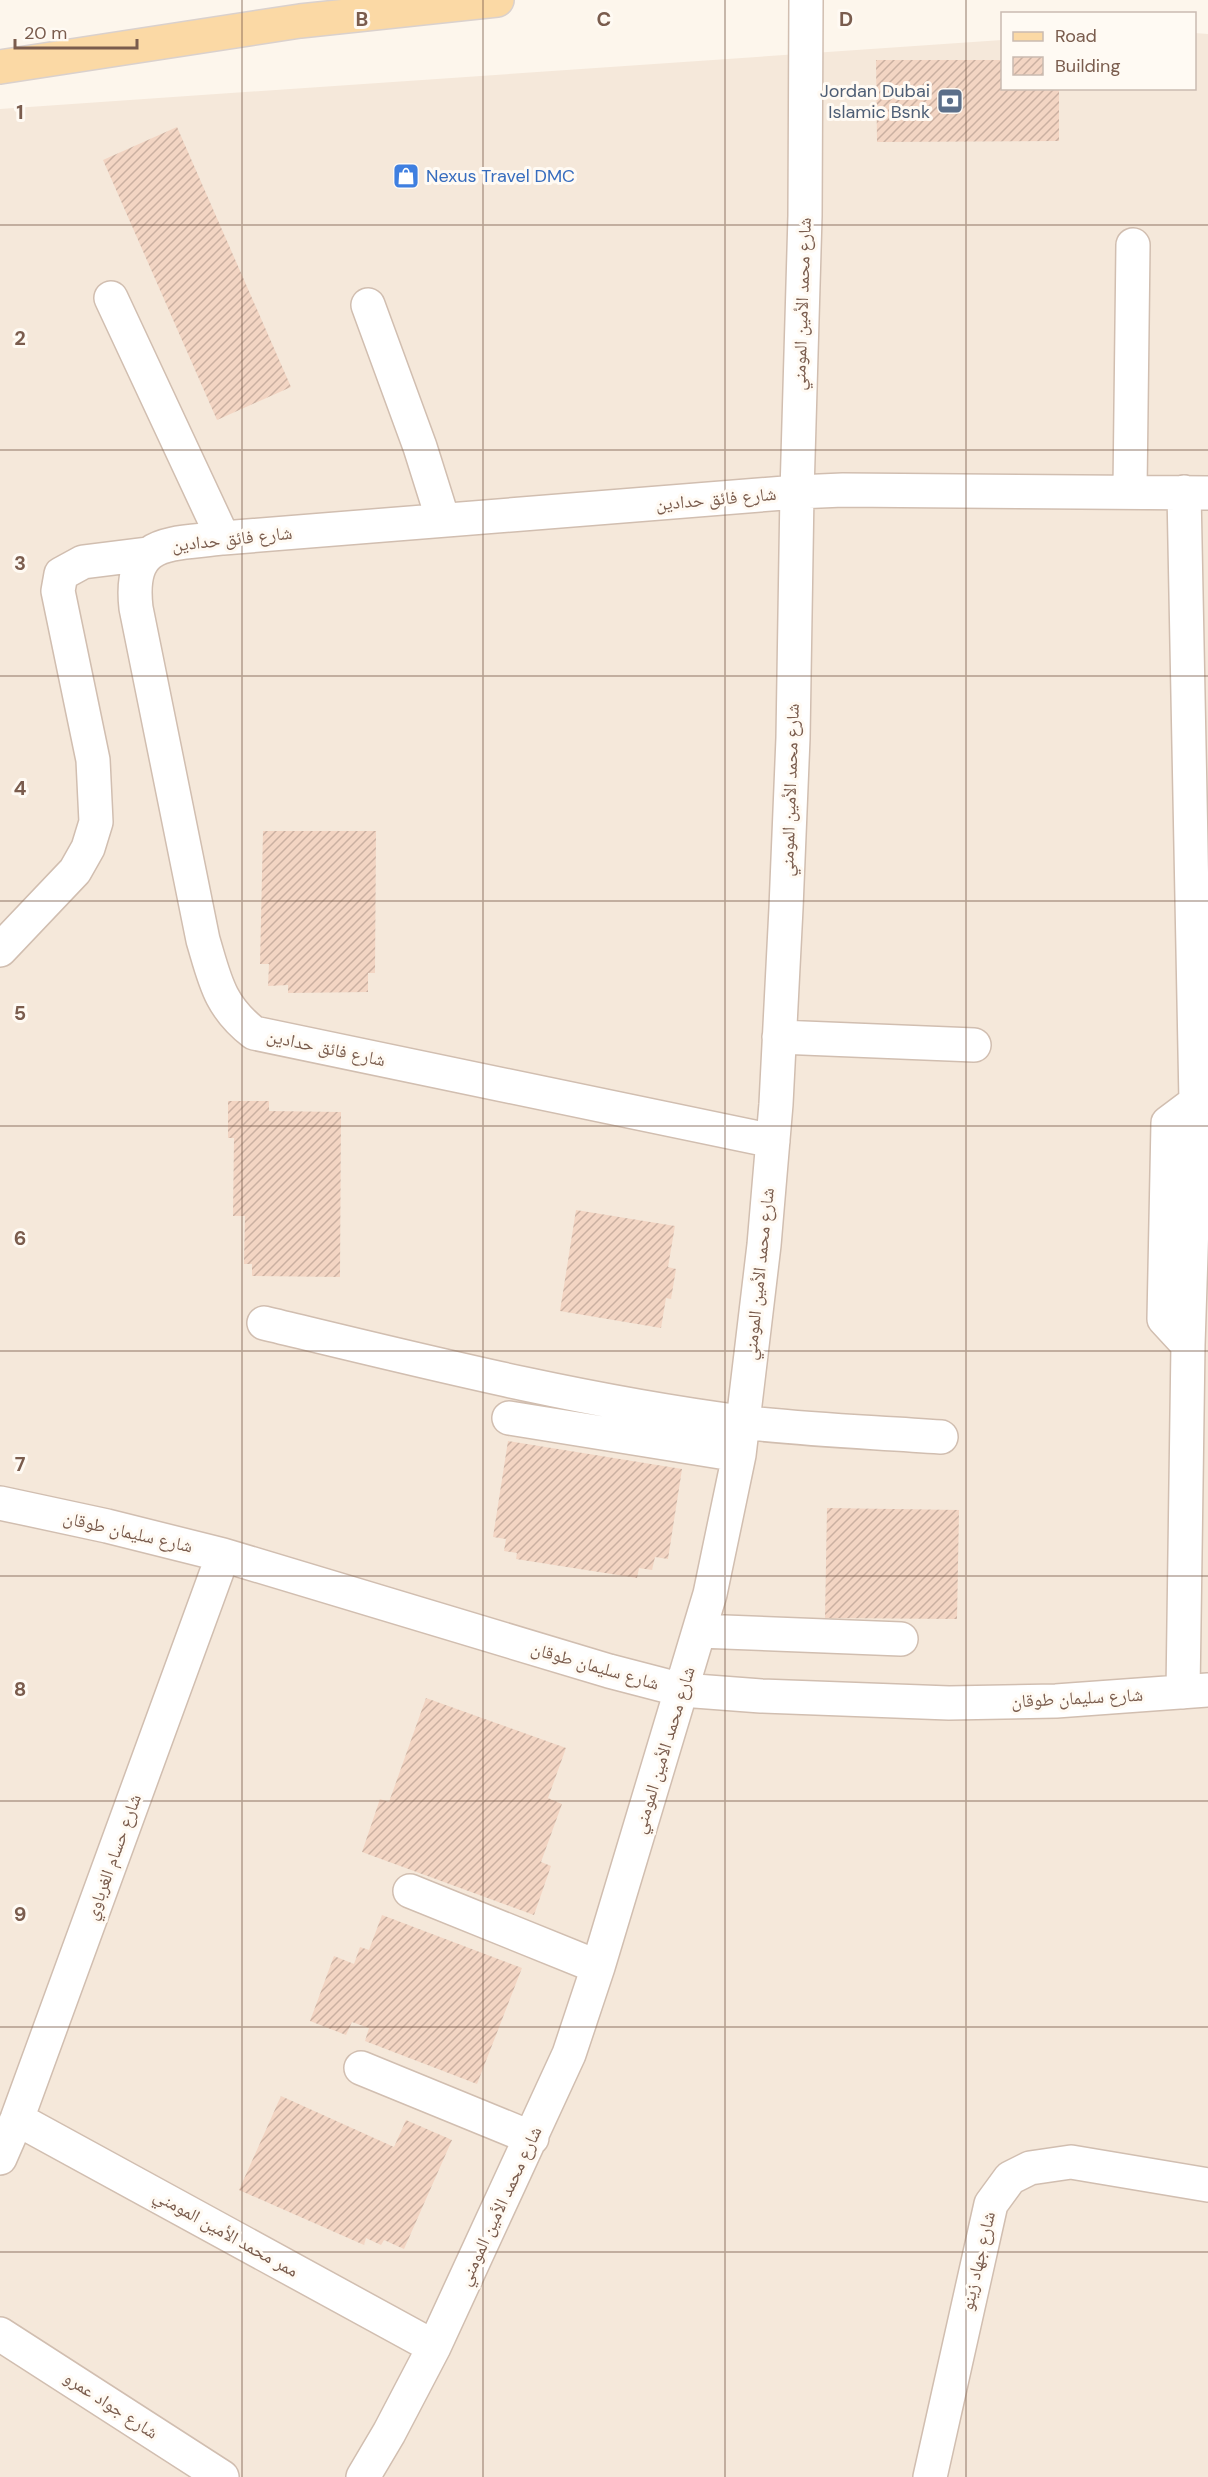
<svg xmlns="http://www.w3.org/2000/svg" width="1208" height="2477" viewBox="0 0 1208 2477" font-family="'DM Sans','Noto Naskh Arabic',sans-serif">
  <defs>
    <pattern id="building-hatch" width="6" height="6" patternUnits="userSpaceOnUse" patternTransform="scale(1.5)"><rect width="6" height="6" fill="#f3d5c3"/><path d="M-1 1l2-2M0 6l6-6M5 7l2-2" fill="none" stroke="#cab0a1"/></pattern>
  </defs>
  <rect width="100%" height="100%" fill="#fdf6ec"/>
  <path fill="#f5e8da" d="M 1195,33 L 1208,34 L 1208,2477 L 0,2477 L 0,109 L 1002,40 L 1002,88 L 1194,88 Z"/>
  <path fill="url(#building-hatch)" d="M 876,60 L 1002,60 L 1002,88 L 1059,88 L 1059,141 L 877,142 Z
    M 177,127 L 291,387 L 217,420 L 103,160 Z
    M 263,831 L 376,831 L 375,973 L 368,973 L 368,992 L 288,993 L 288,985 L 268,986 L 269,964 L 260,964 Z
    M 228,1101 L 269,1101 L 269,1111 L 341,1112 L 340,1277 L 252,1276 L 252,1264 L 244,1264 L 245,1216 L 233,1216 L 234,1138 L 228,1138 Z
    M 576,1210 L 675,1226 L 668,1267 L 676,1269 L 671,1299 L 666,1298 L 661,1328 L 560,1311 Z
    M 508,1441 L 682,1469 L 668,1559 L 655,1557 L 652,1570 L 639,1568 L 637,1578 L 516,1559 L 517,1553 L 504,1551 L 506,1539 L 493,1537 Z
    M 827,1508 L 959,1510 L 957,1619 L 825,1618 Z
    M 426,1698 L 566,1748 L 548,1798 L 562,1804 L 541,1862 L 551,1866 L 534,1915 L 362,1852 L 380,1799 L 389,1802 Z
    M 382,1915 L 522,1968 L 477,2084 L 365,2041 L 369,2028 L 352,2022 L 346,2035 L 310,2021 L 334,1956 L 354,1964 L 360,1947 L 369,1950 Z
    M 281,2096 L 394,2147 L 406,2120 L 452,2140 L 404,2249 L 384,2240 L 381,2245 L 366,2238 L 364,2245 L 239,2190 Z"/>
  <g fill="none" stroke-linecap="round" stroke-linejoin="round">
    <defs>
      <path id="minor" d="M 111,298 L 223,538
        M 368,305 L 420,447 L 443,520
        M 1130,490 L 1133,245
        M 0,950 L 75,871 L 88,848 L 96,822 L 93,760 L 58,591 L 61,574 L 83,562 L 147,554
        M 779,1037 L 974,1045
        M 773,1141 L 254,1033 C 219,1006 215,980 203,940 L 136,608 C 128,538 169,545 223,538 L 797,492 L 843,490 L 1208,493
        M 264,1323 C 422,1361 580,1401 741,1422 C 807,1430 874,1432 941,1437
        M 1188,1345 L 1164,1319 L 1168,1123 L 1196,1102
        M 509,1418 L 739,1455
        M 0,1503 L 107,1526 L 223,1555 L 609,1671 L 682,1690 L 761,1696 L 949,1703 L 1056,1701 L 1208,1690
        M 699,1631 L 901,1639
        M 1183,1692 L 1188,1345 L 1196,1102 L 1184,492
        M 410,1891 L 598,1967
        M 361,2068 L 532,2138
        M 17,2119 L 434,2347
        M 0,2158 L 17,2119 L 223,1555
        M 0,2334 L 222,2477
        M 363,2477 L 389,2433 L 434,2347 L 569,2054 L 598,1967 L 710,1594 L 739,1455 L 764,1245 L 776,1104 L 786,908 L 793,738 L 797,492 L 805,216 L 806,0
        M 930,2477 L 991,2204 L 1010,2178 L 1030,2168 L 1071,2162 L 1208,2185"/>
      <path id="major" d="M 0,67 L 300,21 L 497,0"/>
    </defs>
    <use href="#minor" stroke="#d1beb0" stroke-width="36"/>
    <use href="#major" stroke="#dad1cd" stroke-width="36"/>
    <use href="#minor" stroke="#fff" stroke-width="33"/>
    <use href="#major" stroke="#fbd9a5" stroke-width="33"/>
  </g>
  <path fill="none" stroke="#7a5c4d" stroke-width="1.5" stroke-opacity="0.55" d="M 242,0 L 242,2477M 483,0 L 483,2477M 725,0 L 725,2477M 966,0 L 966,2477M 0,225 L 1208,225M 0,450 L 1208,450M 0,676 L 1208,676M 0,901 L 1208,901M 0,1126 L 1208,1126M 0,1351 L 1208,1351M 0,1576 L 1208,1576M 0,1801 L 1208,1801M 0,2027 L 1208,2027M 0,2252 L 1208,2252"/>
  <defs>
    <symbol id="bank-square" viewBox="-11 -11 22 22"><rect x="-9" y="-9" width="18" height="18" rx="4" fill="#5c6f8a" stroke="#fffaf3"/><path d="M-6-4H6V4H-6ZM0-2.3a2.3 2.3 0 1 0 0 4.6a2.3 2.3 0 1 0 0-4.6Z" fill="#fff"/></symbol>
    <symbol id="shop-square" viewBox="-11 -11 22 22"><rect x="-9" y="-9" width="18" height="18" rx="4" fill="#3f7fe0" stroke="#fffaf3"/><path d="M-5-2.5h2.3a2.7 3.5 0 0 1 5.4 0H5L5.5 6h-11ZM-1.5-2.5h3a1.5 2.3 0 0 0-3 0Z" fill="#fff"/></symbol>
  </defs>
  <g fill-rule="evenodd">
    <use href="#bank-square" x="935" y="86" width="30" height="30"/>
    <use href="#shop-square" x="391" y="161" width="30" height="30"/>
  </g>
  <g text-anchor="middle" stroke-width="6" stroke-linejoin="round" paint-order="stroke">
    <g font-size="18" fill="#4e5e75" stroke="#fffaf3" text-anchor="end">
      <text x="930" y="97">Jordan Dubai<tspan x="930" dy="21">Islamic Bsnk</tspan></text>
    </g>
    <g font-size="18" fill="#366cbe" stroke="#fffaf3" text-anchor="start">
      <text x="426" y="182">Nexus Travel DMC</text>
    </g>
    <g font-size="18" fill="#7a5c4d" stroke="#fffaf3">
      <text transform="translate(802 304) rotate(-88)" y="6">شارع محمد الأمين المومني</text>
      <text transform="translate(716 499) rotate(-5)" y="6">شارع فائق حدادين</text>
      <text transform="translate(232 539) rotate(-6)" y="6">شارع فائق حدادين</text>
      <text transform="translate(790 790) rotate(-88)" y="6">شارع محمد الأمين المومني</text>
      <text transform="translate(326 1048) rotate(12)" y="6">شارع فائق حدادين</text>
      <text transform="translate(759 1274) rotate(-84)" y="6">شارع محمد الأمين المومني</text>
      <text transform="translate(128 1532) rotate(13)" y="6">شارع سليمان طوقان</text>
      <text transform="translate(595 1666) rotate(16)" y="6">شارع سليمان طوقان</text>
      <text transform="translate(1077 1698) rotate(-3)" y="6">شارع سليمان طوقان</text>
      <text transform="translate(664 1750) rotate(-73)" y="6">شارع محمد الأمين المومني</text>
      <text transform="translate(113 1857) rotate(-70)" y="6">شارع حسام الغرباوي</text>
      <text transform="translate(500 2206) rotate(-65)" y="6">شارع محمد الأمين المومني</text>
      <text transform="translate(226 2233) rotate(29)" y="6">ممر محمد الأمين المومني</text>
      <text transform="translate(978 2261) rotate(-77)" y="6">شارع جهاد زينو</text>
      <text transform="translate(111 2405) rotate(33)" y="6">شارع جواد عمرو</text>
    </g>
  </g>
  <g font-size="20" text-anchor="middle" font-weight="bold" fill="#7a5c4d" stroke="#fffaf3" stroke-width="6" stroke-linejoin="round" paint-order="stroke">
    <text x="362" y="26">B</text>
    <text x="604" y="26">C</text>
    <text x="846" y="26">D</text>
    <text x="20" y="119">1</text>
    <text x="20" y="345">2</text>
    <text x="20" y="570">3</text>
    <text x="20" y="795">4</text>
    <text x="20" y="1020">5</text>
    <text x="20" y="1245">6</text>
    <text x="20" y="1471">7</text>
    <text x="20" y="1696">8</text>
    <text x="20" y="1921">9</text>
  </g>
  <rect x="1001" y="12" width="195" height="78" fill="#fffaf3" stroke="#cabbb1" stroke-width="1.5"/>
  <rect x="1013" y="32" width="30" height="9" fill="#fbd9a5" stroke="#cabbb1" stroke-width="1.5"/>
  <text x="1055" y="42" font-size="18" fill="#7a5c4d">Road</text>
  <rect x="1013" y="57" width="30" height="18" fill="url(#building-hatch)" stroke="#cabbb1" stroke-width="1.5"/>
  <text x="1055" y="72" font-size="18" fill="#7a5c4d">Building</text>
  <path d="M15 39v9h122v-9" fill="none" stroke="#7a5c4d" stroke-width="3"/>
  <text x="24" y="39" font-size="18" fill="#7a5c4d" stroke="#fffaf3" stroke-width="4.5" paint-order="stroke">20 m</text>
</svg>
